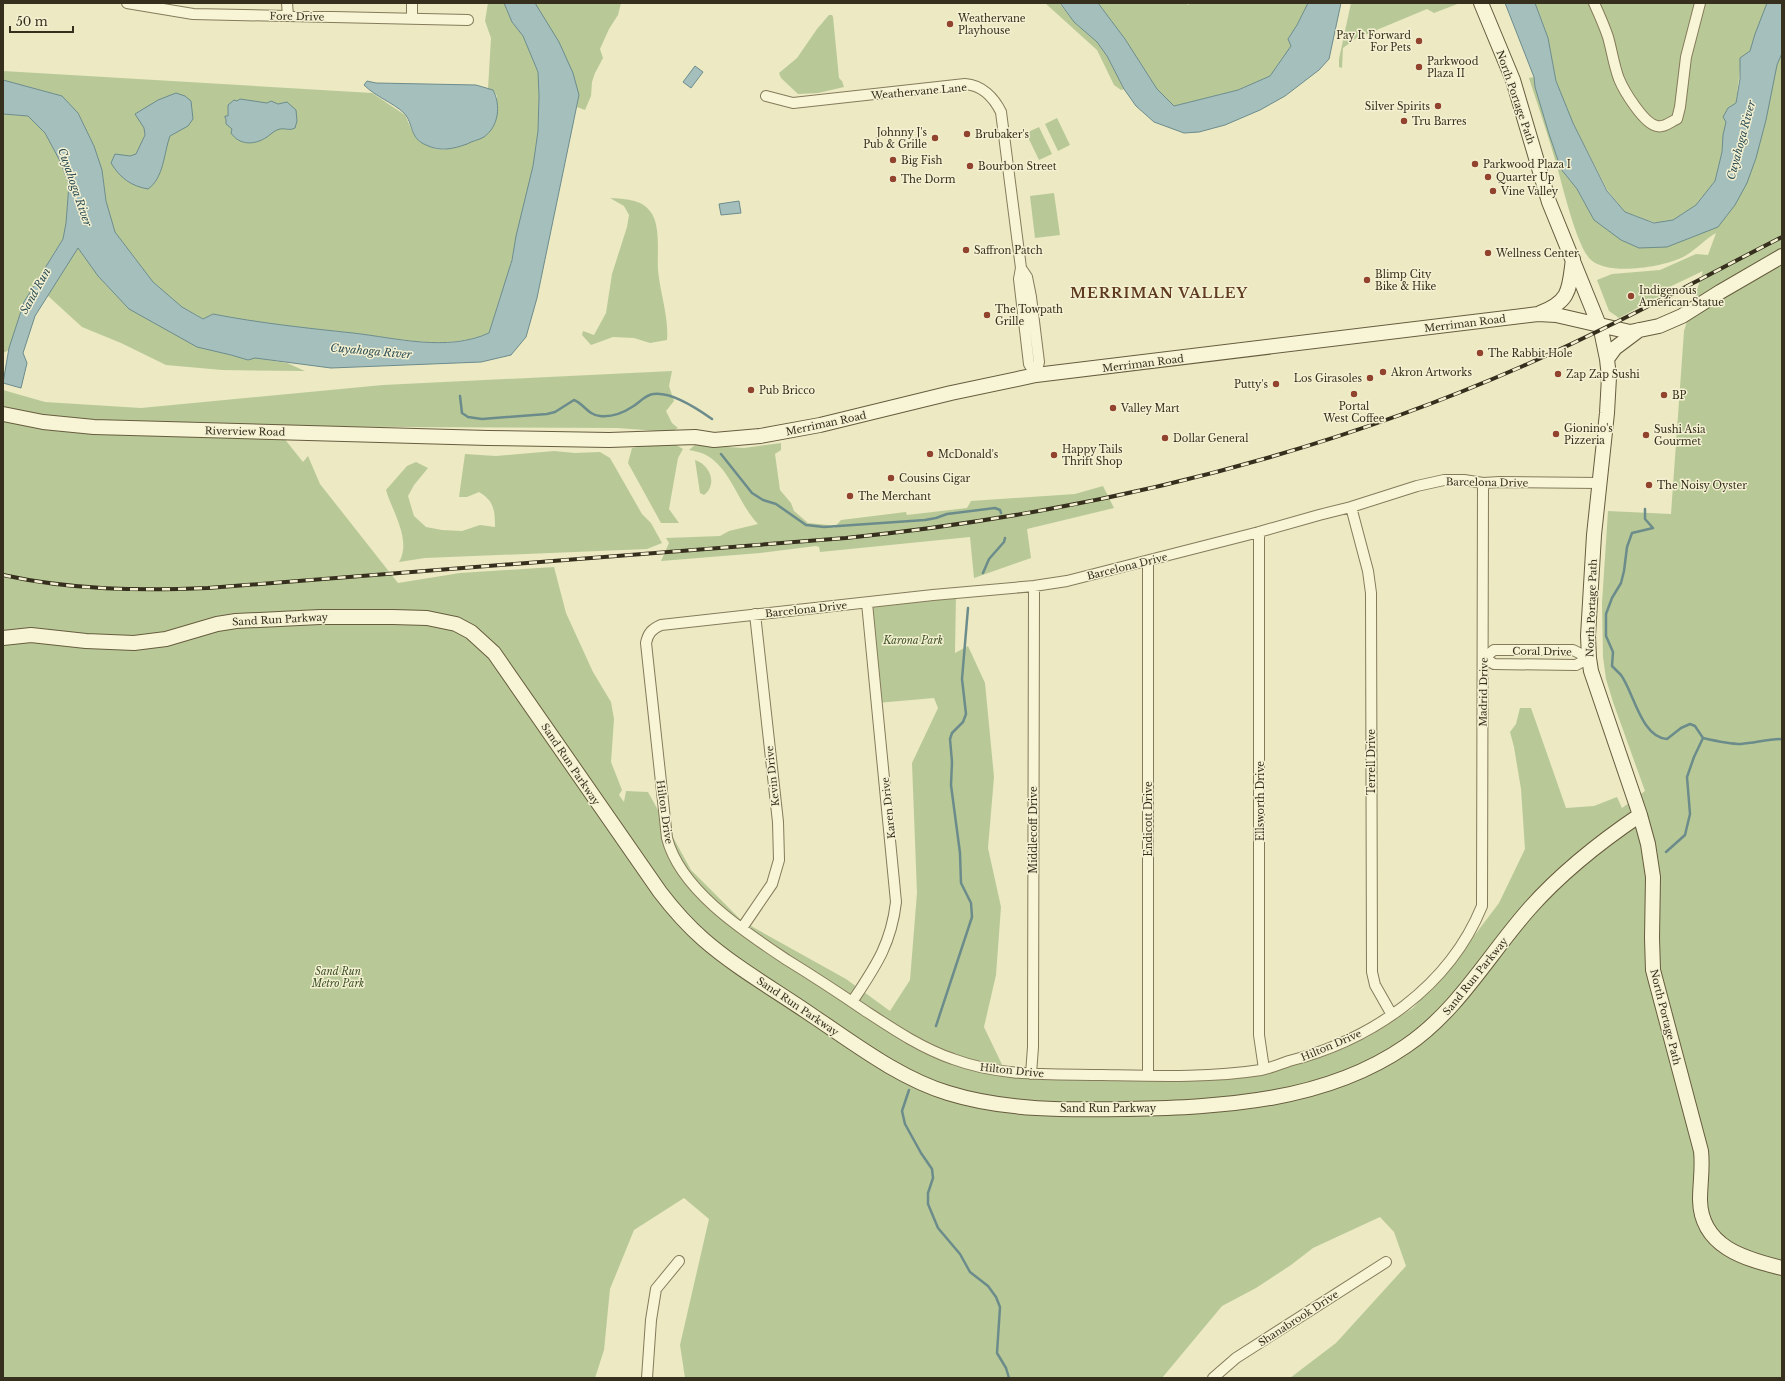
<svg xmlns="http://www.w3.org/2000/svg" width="1785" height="1381" viewBox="0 0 1785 1381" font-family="'Libre Baskerville',serif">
  <rect width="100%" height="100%" fill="#ece9c3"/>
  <path fill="#b8c997" d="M 488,3 L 504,3 L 512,22 L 523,36 L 538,72 L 539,96 L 538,131 L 533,166 L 506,284 L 500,297 L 489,333 C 446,351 397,338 353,333 C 306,328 259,323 213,314 L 204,319 L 182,307 L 153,282 L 115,232 L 106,201 L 102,170 L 94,146 L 78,113 L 62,96 L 3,80 L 3,71 L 372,93 L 405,115 L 414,135 L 420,142 L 435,149 L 445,150 L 497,104 L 497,96 L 493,90 L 488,89 L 491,38 L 485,21 Z
    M 535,3 L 621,3 L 618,15 L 609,29 L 600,49 L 603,58 L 595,73 L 592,82 L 591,96 L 585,110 L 577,107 L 579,95 Z
    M 1045,3 L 1059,3 L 1074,22 L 1097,42 L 1107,56 L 1124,89 L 1121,90 L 1114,85 L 1097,50 Z
    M 1098,3 L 1186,3 L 1188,5 L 1190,3 L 1308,3 L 1297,25 L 1288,39 L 1292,46 L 1270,76 L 1238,90 L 1174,106 L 1157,89 L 1125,39 Z
    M 1351,3 L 1460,3 L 1434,13 L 1427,9 L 1355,39 L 1343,48 L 1342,68 L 1339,67 L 1339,59 Z
    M 1535,3 L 1769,3 L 1750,51 L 1740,69 L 1736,103 L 1728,108 L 1722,152 L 1715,181 L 1696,205 L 1673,220 L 1656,223 L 1625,212 L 1608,191 L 1573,123 L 1556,81 L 1548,38 Z
    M 1782,8 L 1782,1378 L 1290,1378 L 1336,1343 L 1406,1266 L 1394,1232 L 1380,1217 L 1313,1248 L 1291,1265 L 1256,1288 L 1222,1306 L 1162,1378 L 685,1378 L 680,1345 L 709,1219 L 684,1198 L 634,1230 L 610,1289 L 604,1350 L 595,1378 L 3,1378 L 3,414 L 279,432 L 303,462 L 308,456 L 320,484 L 398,583 L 460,573 L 554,567 L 566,613 L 593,672 L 611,702 L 614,719 L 611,762 L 622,790 L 619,795 L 624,802 L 626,791 L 648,792 L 691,870 L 742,921 L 846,979 L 890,1011 L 910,980 L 917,893 L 912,763 L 938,708 L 934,698 L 877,703 L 867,603 L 956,593 L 955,653 L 968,646 L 985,683 L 994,777 L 988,848 L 1001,907 L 996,975 L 984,1027 L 1007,1075 L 1246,1076 L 1284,1068 L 1366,1038 L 1413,1008 L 1455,961 L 1499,903 L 1525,849 L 1521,789 L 1514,747 L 1510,732 L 1516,724 L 1520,708 L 1531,708 L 1566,808 L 1594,806 L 1617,797 L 1622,808 L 1645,791 L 1613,702 L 1606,679 L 1603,657 L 1602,603 L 1608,511 L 1671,514 L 1684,331 L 1703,271 L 1661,291 L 1663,294 L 1619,318 L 1609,311 L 1597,280 L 1612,274 L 1660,270 L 1696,254 L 1708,255 L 1716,233 C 1704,240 1694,252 1681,258 C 1661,267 1609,276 1591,260 C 1579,249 1568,206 1563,189 C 1554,152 1541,115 1529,78 L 1534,77 L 1535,87 L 1549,134 L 1561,169 L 1577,189 L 1594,220 L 1693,237 Z
    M 829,15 L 832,15 L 833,17 L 839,78 L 842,81 L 844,87 L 818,93 L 798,94 L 781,78 L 779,73 L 797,58 L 817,29 Z
    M 3,114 L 28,116 L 45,133 L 60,161 L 69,185 L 66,223 L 63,239 L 24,302 L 9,350 L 3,353 Z
    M 1057,118 L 1070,145 L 1058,151 L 1045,124 Z
    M 1039,127 L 1052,154 L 1039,160 L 1026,133 Z
    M 1054,193 L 1060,235 L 1035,238 L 1030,196 Z
    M 610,198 C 624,199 641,199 650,211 C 661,224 657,254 658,270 C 660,293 669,317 667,340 L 650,343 L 634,338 L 613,337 L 591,345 L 582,335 L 583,331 L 594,335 L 606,313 L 612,274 L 627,227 L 629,215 L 624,206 Z
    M 78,248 L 108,287 L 231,355 L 248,360 L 255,358 L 287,363 L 305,371 L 222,370 L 166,365 L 121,343 L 82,327 L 47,295 Z
    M 672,371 L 669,386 L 674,401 L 666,411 L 672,423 L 678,428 L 671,432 L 617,428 L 209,426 L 90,421 L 48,417 L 3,406 L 3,390 L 45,402 L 141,408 L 383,385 Z
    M 781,443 L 781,450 L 775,454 L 780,490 L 791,503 L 794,511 L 808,523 L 828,525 L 834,528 L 841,520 L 906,512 L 907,515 L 967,508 L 971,501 L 1075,494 L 1103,486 L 1114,508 L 1027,529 L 1031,558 L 974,578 L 970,537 L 820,552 L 819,547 L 816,546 L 760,553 L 661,561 L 669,543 L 666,538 L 720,536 L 729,531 L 758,524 C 739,505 730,466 704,454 C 700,452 694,451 689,450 L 695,445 L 744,448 Z
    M 676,445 L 683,449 L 678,458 L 669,509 L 679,523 L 661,523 L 628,463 L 632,448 L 643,446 Z
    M 554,451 L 575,453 L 600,452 L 610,458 L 642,514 L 651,523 L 662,543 L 647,549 L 425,558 L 399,562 C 412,540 392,511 386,490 L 407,466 L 416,462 L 428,468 L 414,485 L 408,496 L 414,516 L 426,527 L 442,530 L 462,531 L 480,525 L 495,527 C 495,510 494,501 479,492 L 467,497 L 459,497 L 465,454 L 496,456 Z
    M 695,460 C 710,465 718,484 704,495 L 700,493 Z"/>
  <path fill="#a5bfbd" stroke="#6c8c8c" d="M 504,3 L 535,3 L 559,42 L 573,73 L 579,95 L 537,298 L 526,337 L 511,355 L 481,362 L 331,368 L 255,358 L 248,360 L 231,355 L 197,347 L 129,309 L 98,276 L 78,248 L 35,316 L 23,353 L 27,363 L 21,388 L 3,383 L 9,348 L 24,302 L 63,239 L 66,223 L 69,184 L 60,161 L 45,133 L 28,116 L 3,114 L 3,80 L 62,96 L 78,113 L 94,146 L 102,170 L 106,201 L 115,232 L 153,282 L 182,307 L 203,319 L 213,314 C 259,323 306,328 353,333 C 397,338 447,352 489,333 L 512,260 L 516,236 L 533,166 L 538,131 L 539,96 L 538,72 L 523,36 L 512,22 Z
    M 1060,3 L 1098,3 L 1125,39 L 1157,89 L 1174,106 L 1238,90 L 1270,76 L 1291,46 L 1288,39 L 1297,25 L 1308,3 L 1341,3 L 1329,59 L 1319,70 L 1285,96 L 1260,110 L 1225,125 L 1199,132 L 1184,133 L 1154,122 L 1136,106 L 1124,89 L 1107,56 L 1097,42 L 1074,22 Z
    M 1505,3 L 1535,3 L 1548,38 L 1556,81 L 1573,123 L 1607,191 L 1625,212 L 1654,223 L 1673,220 L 1696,205 L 1715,181 L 1722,152 L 1723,135 L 1726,122 L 1723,117 L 1728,108 L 1736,103 L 1740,79 L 1740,58 L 1750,51 L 1755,34 L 1767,3 L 1782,3 L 1782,53 L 1777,65 L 1766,120 L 1756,158 L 1747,183 L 1735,205 L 1718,227 L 1667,247 L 1639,248 L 1621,240 L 1594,220 L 1577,189 L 1561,169 L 1549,134 L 1535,87 L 1534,77 Z
    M 695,66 L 703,72 L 691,88 L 683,82 Z
    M 367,81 L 376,83 L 476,85 L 493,90 C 501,105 499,126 484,137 C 479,140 472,141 467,144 C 453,149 440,152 426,145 C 409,138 414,124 404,113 C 392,102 376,97 364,85 Z
    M 176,93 L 185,96 L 191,101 L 193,119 L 188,126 L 170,136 C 164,152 164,178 148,189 C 131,186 120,178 111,163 L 115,154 L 130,156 L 136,154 L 145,135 L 144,128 L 135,114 L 158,100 Z
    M 240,99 L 267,103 L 271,101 L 278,104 L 287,102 L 296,110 L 297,121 L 295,128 C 289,131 286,128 280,129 C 275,130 271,134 267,137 C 255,145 240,146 231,133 L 232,129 L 226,124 L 226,119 L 225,118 L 225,116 L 228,116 L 228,105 L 234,100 L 237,101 Z
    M 739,201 L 741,213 L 721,215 L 719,204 Z"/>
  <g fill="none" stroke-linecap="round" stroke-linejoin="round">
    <path stroke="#6c8c8c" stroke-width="2.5" d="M 460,396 L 462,413 L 468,417 L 482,419 L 547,414 L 555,412 L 574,400 C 584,404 588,415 600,416 C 611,417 623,413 632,407 C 639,403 645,395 653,394 C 671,391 698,409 712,419
      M 721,454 L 752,493 L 763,500 L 776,504 L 806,525 L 824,527 L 925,520 L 936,518 L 947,514 L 995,508 L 1000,510 L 1001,513
      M 1645,509 L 1645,519 L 1653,528 L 1632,533 L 1627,547 L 1624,571 L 1621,583 L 1612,598 L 1606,614 L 1606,636 L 1613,652 L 1612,666 C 1615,669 1618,672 1621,675 C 1634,693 1641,737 1667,739 L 1681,728 L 1690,724 L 1695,726 L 1703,738 C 1716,741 1729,744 1741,744 C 1755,743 1768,739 1782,739
      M 983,573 L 989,559 L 1004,542 L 1005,538
      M 1666,852 L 1685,835 L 1690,814 L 1687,777 L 1694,757 L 1703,738
      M 936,1026 L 972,917 L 971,903 L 961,883 L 960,853 L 951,785 L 952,762 L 950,739 L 952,733 L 963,722 L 966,714 L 962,679 L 968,608
      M 909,1090 L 902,1111 L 905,1124 L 921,1153 L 932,1169 L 933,1178 L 928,1193 L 928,1204 L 938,1228 L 960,1254 L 970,1272 L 988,1286 L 996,1297 L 1000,1307 L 997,1353 L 1006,1368 L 1009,1378"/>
    <defs>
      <path id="street" d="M 127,3 L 193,14 L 468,20
        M 287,3 L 288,16
        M 1594,3 C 1599,14 1604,25 1608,37 C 1612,51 1614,66 1619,79 C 1624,91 1644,124 1657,126 C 1664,128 1670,122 1677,119 L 1680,107 L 1686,57 L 1700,3
        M 412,18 L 412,3
        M 766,96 L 793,103 L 965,84 C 982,85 994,98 1001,112 L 1021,268 L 1019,279 L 1029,364 L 1036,375
        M 1021,268 L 1027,277 L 1031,297 L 1039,362 L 1036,375
        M 1483,483 L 1482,906 C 1449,987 1372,1040 1289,1061 C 1280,1064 1271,1068 1261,1070 C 1209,1078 1155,1076 1102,1075 C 1051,1074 1001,1077 953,1059 C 921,1048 893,1029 864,1010 C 839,993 813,976 787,960 C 745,932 680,890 667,838 L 646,643 C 648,633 652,629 661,625 L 933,595 L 1034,586 L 1067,581 L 1259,532 L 1319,515 L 1351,507 L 1417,486 L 1444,480 L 1464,480 L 1483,483 L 1500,482 L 1599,483
        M 1351,507 L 1368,571 L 1371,593 L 1372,972 L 1375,985 L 1392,1015
        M 1259,532 L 1259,1035 L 1264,1069
        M 1484,658 L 1494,664 L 1576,665 L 1589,658
        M 1484,658 L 1494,650 L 1573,650 L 1589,658
        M 742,928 L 772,884 L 779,860 L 778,822 L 755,614
        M 852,1002 C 875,967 891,945 896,902 L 867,603
        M 1031,1074 L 1033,1047 L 1034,586
        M 1148,1076 L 1148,561
        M 647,1378 L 651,1320 L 656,1289 L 679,1261
        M 1213,1378 L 1236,1358 L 1386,1262"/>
      <path id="secondary" d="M 1481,3 L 1513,80 L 1549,202 L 1601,330 L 1607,359 L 1609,377 L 1607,413 L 1594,535 L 1588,636 L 1589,658 L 1591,671 L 1640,815 L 1648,844 L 1653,877 L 1652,938 L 1653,970 L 1701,1151 C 1703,1168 1700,1183 1700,1200 C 1701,1247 1745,1259 1782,1268
        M 1540,313 C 1571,301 1569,289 1573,259
        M 1607,359 L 1615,348 L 1639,330
        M 3,414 L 43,422 L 94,427 L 488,438 L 609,440 L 695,437 L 714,440 L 760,436 L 820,425 L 951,393 L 1036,375 L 1538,314 L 1556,315 L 1630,332 L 1659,326 L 1682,316 L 1720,292 L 1782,256
        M 3,638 L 31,635 L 86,641 L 134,643 L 166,639 L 217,624 L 236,621 L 320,617 L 393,617 L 427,618 L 456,624 L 471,632 L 494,653 L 660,892 C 673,909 687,925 703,939 C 736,968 777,991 813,1016 C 855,1044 899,1078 948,1093 C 1006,1111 1068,1110 1127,1109 C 1222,1107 1325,1102 1406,1046 C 1458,1011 1489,954 1530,908 C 1562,872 1600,842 1640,815"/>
    </defs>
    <use href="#street" stroke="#857b5b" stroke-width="12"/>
    <use href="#secondary" stroke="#675c3e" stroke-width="16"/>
    <use href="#street" stroke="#f7f5d6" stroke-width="10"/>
    <use href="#secondary" stroke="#f7f5d6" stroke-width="14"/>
    <defs>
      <path id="rail" d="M 3,575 C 71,590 140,591 208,588 L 846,538 C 1080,514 1308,460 1523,366 C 1612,327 1696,281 1782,237"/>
    </defs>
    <use href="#rail" stroke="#362f1e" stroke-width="4"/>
    <use href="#rail" stroke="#f4f1d2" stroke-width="2.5" stroke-dasharray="8" stroke-linecap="butt"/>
  </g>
  <g fill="#91432d" stroke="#f4f1d2" stroke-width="1.5">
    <circle cx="950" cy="24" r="4"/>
    <circle cx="1419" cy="41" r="4"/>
    <circle cx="1419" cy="67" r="4"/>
    <circle cx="1438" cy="106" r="4"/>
    <circle cx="1404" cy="121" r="4"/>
    <circle cx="967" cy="134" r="4"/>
    <circle cx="935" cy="138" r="4"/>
    <circle cx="893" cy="160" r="4"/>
    <circle cx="1475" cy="164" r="4"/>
    <circle cx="970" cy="166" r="4"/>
    <circle cx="1488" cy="177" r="4"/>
    <circle cx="893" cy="179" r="4"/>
    <circle cx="1493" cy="191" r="4"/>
    <circle cx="966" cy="250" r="4"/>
    <circle cx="1488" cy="253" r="4"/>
    <circle cx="1367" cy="280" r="4"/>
    <circle cx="1631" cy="296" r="4"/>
    <circle cx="987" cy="315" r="4"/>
    <circle cx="1480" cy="353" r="4"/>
    <circle cx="1383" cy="372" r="4"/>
    <circle cx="1558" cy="374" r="4"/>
    <circle cx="1370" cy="378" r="4"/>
    <circle cx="1276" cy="384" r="4"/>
    <circle cx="751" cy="390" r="4"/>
    <circle cx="1354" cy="394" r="4"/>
    <circle cx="1664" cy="395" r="4"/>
    <circle cx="1113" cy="408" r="4"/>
    <circle cx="1556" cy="434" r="4"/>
    <circle cx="1646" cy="435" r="4"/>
    <circle cx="1165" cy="438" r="4"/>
    <circle cx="930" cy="454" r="4"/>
    <circle cx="1054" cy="455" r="4"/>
    <circle cx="891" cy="478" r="4"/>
    <circle cx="1649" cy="485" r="4"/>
    <circle cx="850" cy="496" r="4"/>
  </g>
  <g text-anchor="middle" stroke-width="3" stroke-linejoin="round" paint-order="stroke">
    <g font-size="10" fill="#362f1e" stroke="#f4f1d2">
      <text transform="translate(297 16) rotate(1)" y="4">Fore Drive</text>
      <text transform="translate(919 91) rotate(-5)" y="4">Weathervane Lane</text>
      <text transform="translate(1516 97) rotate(71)" y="4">North Portage Path</text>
      <text transform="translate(1465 323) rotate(-7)" y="4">Merriman Road</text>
      <text transform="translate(1143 363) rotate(-7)" y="4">Merriman Road</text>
      <text transform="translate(826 423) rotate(-12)" y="4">Merriman Road</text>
      <text transform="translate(245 431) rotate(1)" y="4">Riverview Road</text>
      <text transform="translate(1487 482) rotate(1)" y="4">Barcelona Drive</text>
      <text transform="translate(1127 566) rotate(-14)" y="4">Barcelona Drive</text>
      <text transform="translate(1591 608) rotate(-88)" y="4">North Portage Path</text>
      <text transform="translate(806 609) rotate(-6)" y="4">Barcelona Drive</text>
      <text transform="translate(280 619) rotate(-3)" y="4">Sand Run Parkway</text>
      <text transform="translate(1542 651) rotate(1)" y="4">Coral Drive</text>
      <text transform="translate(1483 692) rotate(-89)" y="4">Madrid Drive</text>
      <text transform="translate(1371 762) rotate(-90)" y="4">Terrell Drive</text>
      <text transform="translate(571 764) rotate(56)" y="4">Sand Run Parkway</text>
      <text transform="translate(772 776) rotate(-96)" y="4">Kevin Drive</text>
      <text transform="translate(1260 801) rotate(-90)" y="4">Ellsworth Drive</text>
      <text transform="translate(888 808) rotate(-96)" y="4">Karen Drive</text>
      <text transform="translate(665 812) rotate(82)" y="4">Hilton Drive</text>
      <text transform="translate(1148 819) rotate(-90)" y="4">Endicott Drive</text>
      <text transform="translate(1033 830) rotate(-90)" y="4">Middlecoff Drive</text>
      <text transform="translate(1475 976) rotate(-51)" y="4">Sand Run Parkway</text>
      <text transform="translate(798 1006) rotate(34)" y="4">Sand Run Parkway</text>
      <text transform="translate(1666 1017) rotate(76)" y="4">North Portage Path</text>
      <text transform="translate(1331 1045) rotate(-23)" y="4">Hilton Drive</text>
      <text transform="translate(1012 1070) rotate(6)" y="4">Hilton Drive</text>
      <text x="1108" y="1112">Sand Run Parkway</text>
      <text transform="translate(1298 1318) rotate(-33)" y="4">Shanabrook Drive</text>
    </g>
    <g font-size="10" fill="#362f1e" stroke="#f4f1d2" text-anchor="start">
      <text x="958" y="22">Weathervane<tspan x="958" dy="12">Playhouse</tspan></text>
      <text x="1411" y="39" text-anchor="end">Pay It Forward<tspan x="1411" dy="12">For Pets</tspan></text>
      <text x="1427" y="65">Parkwood<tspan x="1427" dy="12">Plaza II</tspan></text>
      <text x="1430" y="110" text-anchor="end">Silver Spirits</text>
      <text x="1412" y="125">Tru Barres</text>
      <text x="927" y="136" text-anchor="end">Johnny J's<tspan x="927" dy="12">Pub &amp; Grille</tspan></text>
      <text x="975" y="138">Brubaker's</text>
      <text x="901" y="164">Big Fish</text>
      <text x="1483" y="168">Parkwood Plaza I</text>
      <text x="978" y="170">Bourbon Street</text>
      <text x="1496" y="181">Quarter Up</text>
      <text x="901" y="183">The Dorm</text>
      <text x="1501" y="195">Vine Valley</text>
      <text x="974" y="254">Saffron Patch</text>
      <text x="1496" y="257">Wellness Center</text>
      <text x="1375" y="278">Blimp City<tspan x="1375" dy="12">Bike &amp; Hike</tspan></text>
      <text x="1639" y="294">Indigenous<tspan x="1639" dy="12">American Statue</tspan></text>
      <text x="995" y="313">The Towpath<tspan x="995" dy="12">Grille</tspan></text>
      <text x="1488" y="357">The Rabbit Hole</text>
      <text x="1391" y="376">Akron Artworks</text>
      <text x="1566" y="378">Zap Zap Sushi</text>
      <text x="1362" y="382" text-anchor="end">Los Girasoles</text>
      <text x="1268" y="388" text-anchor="end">Putty's</text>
      <text x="759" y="394">Pub Bricco</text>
      <text x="1672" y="399">BP</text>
      <text x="1354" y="410" text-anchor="middle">Portal<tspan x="1354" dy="12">West Coffee</tspan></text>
      <text x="1121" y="412">Valley Mart</text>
      <text x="1564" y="432">Gionino's<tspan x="1564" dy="12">Pizzeria</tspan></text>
      <text x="1654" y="433">Sushi Asia<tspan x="1654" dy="12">Gourmet</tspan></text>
      <text x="1173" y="442">Dollar General</text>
      <text x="1062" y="453">Happy Tails<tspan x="1062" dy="12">Thrift Shop</tspan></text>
      <text x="938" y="458">McDonald's</text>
      <text x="899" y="482">Cousins Cigar</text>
      <text x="1657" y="489">The Noisy Oyster</text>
      <text x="858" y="500">The Merchant</text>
    </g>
    <g font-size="10" font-style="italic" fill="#3d5126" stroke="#f4f1d2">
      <text x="913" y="644">Karona Park</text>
      <text x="338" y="975">Sand Run<tspan x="338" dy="12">Metro Park</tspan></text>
    </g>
    <g font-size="11" font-style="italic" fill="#2e4f55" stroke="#f4f1d2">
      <text transform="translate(1741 140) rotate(-75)" y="4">Cuyahoga River</text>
      <text transform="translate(75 187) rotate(71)" y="4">Cuyahoga River</text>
      <text transform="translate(35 291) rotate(-61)" y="4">Sand Run</text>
      <text transform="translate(371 351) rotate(5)" y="4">Cuyahoga River</text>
    </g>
    <g font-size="14" font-weight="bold" letter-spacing="1" fill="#603b1f" stroke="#f4f1d2">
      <text x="1159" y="298">MERRIMAN VALLEY</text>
    </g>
  </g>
  <rect width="1785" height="1381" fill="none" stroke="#362f1e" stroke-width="8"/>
  <path d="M10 26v6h63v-6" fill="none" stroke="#362f1e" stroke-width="2"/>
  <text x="16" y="26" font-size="12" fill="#362f1e" stroke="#f4f1d2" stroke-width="3" paint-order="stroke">50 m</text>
</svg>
